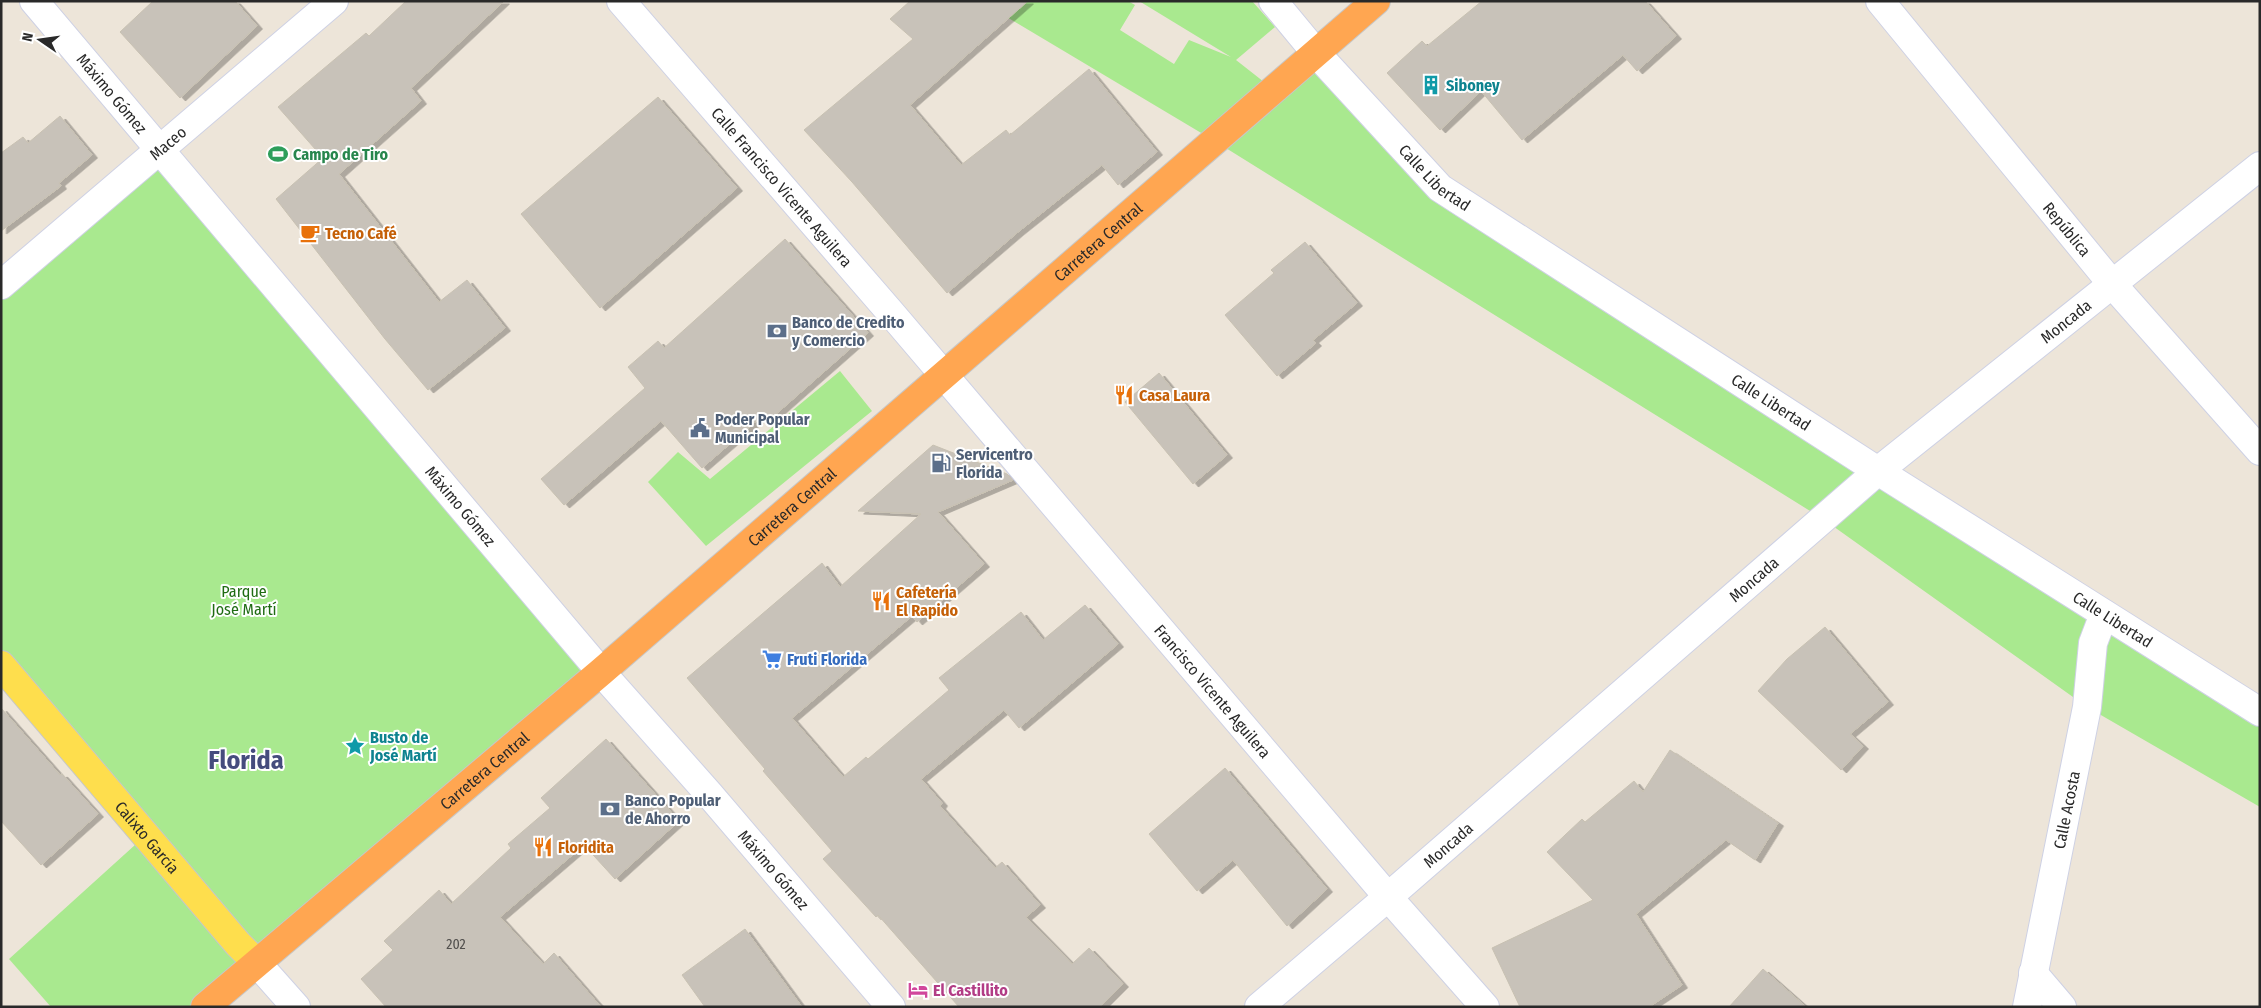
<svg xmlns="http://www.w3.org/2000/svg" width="2261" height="1008" viewBox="0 0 2261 1008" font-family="'Fira Sans Condensed',sans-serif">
  <defs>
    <filter id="shadow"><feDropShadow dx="5.5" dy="3" stdDeviation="0" flood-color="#0004"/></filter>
  </defs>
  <rect width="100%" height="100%" fill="#ede5d9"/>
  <path fill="#a9e98f" d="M 980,1 L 1128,1 L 1135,5 L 1120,30 L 1174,64 L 1189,40 L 1231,57 L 1139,1 L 1252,1 L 1275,27 L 1236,60 L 1273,89 L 1316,53 L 1440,188 L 2260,712 L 2260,807 L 2087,707 L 1823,519 L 1213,140 Z
    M 161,149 L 601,672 L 205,1007 L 51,1007 L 9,959 L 146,835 L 1,665 L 1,285 Z
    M 840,371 L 872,411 L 706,546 L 648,482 L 678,452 L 710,479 Z"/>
  <path fill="#c8c2b9" stroke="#c8c1b2" filter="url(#shadow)" d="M 153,1 L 235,1 L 257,26 L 180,98 L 120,32 Z
    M 406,1 L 504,1 L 411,88 L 421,101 L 339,174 L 439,302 L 467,280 L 505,328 L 428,390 L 385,339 L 276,199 L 323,158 L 278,107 L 366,33 L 369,36 Z
    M 910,1 L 1028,1 L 910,105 L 961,165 L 1006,130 L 1010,135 L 1089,69 L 1157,152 L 1118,185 L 1102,165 L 1018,232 L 947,293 L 852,182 L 804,130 L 913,39 L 890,19 Z
    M 1482,1 L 1645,1 L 1676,36 L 1637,71 L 1623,55 L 1522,140 L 1481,91 L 1440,130 L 1387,73 L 1422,41 L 1427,46 Z
    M 658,97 L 737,188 L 600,308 L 521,214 Z
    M 60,116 L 92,155 L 59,183 L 61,186 L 1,231 L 1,153 L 23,137 L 28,143 Z
    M 785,239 L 868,333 L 767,422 L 762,416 L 702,468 L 661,421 L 564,505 L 541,479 L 645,388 L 628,367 L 658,341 L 664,348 Z
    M 1305,242 L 1357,303 L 1313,340 L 1316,343 L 1277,376 L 1225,315 L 1274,273 L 1271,270 Z
    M 1159,373 L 1227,455 L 1193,484 L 1125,402 Z
    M 933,445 L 1007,474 L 1013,480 L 938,512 L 984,564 L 917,622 L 912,616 L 792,718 L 843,777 L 866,757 L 868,759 L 949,690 L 939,678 L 1021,612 L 1043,640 L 1085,605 L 1118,644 L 1019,728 L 1004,710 L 921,779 L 942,803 L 940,806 L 995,868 L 1002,862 L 1040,905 L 1026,917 L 1072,964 L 1089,948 L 1123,984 L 1100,1007 L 959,1007 L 878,915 L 876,917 L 823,859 L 832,851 L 763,771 L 765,769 L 687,678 L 822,563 L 840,587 L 921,514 L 858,511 Z
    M 1825,627 L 1888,702 L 1850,734 L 1863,746 L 1841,770 L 1758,691 L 1787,659 Z
    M 1,708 L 60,775 L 62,774 L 98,814 L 41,865 L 1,821 Z
    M 606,739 L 679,821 L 615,879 L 584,845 L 500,917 L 543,964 L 554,953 L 601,1007 L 386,1007 L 361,979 L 393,950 L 384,941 L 439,890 L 451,904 L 511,848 L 508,844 L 550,808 L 541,798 Z
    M 1670,750 L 1778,823 L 1755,860 L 1726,840 L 1636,914 L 1682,985 L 1649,1007 L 1520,1007 L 1492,948 L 1593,900 L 1547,852 L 1582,819 L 1585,822 L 1634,781 L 1643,792 Z
    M 1225,768 L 1327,889 L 1287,926 L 1233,860 L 1197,891 L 1149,834 Z
    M 745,929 L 802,1007 L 705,1007 L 682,975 Z
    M 1763,969 L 1806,1007 L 1729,1007 Z"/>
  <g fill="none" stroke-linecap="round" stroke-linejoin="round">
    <defs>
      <g id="minor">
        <path id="s1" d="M 34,1 L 601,672 L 710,795 L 891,1007"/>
        <path id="s2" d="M 621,1 L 891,313 L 1388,897 L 1485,1007"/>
        <path id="s3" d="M 1273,1 L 1316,53 L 1440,188 L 1878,471 L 2260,712"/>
        <path id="s4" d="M 1880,1 L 2113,285 L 2260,451"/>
        <path id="s5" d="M 1,285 L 334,1"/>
        <path d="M 256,962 L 296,1007"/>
        <path d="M 2033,973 L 2062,1007"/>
        <path id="s6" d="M 1259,1007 L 1388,897 L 1878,471 L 2260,166"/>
        <path id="s7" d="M 2027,1007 L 2087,707 L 2093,643 L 2104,614"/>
      </g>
      <g id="major">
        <path id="s8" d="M 1,665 L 238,944 L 256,962"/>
      </g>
      <g id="highway">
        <path id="s9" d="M 205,1007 L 601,672 L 1376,1"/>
      </g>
    </defs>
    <use href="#minor" stroke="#ced1e4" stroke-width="30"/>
    <use href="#major" stroke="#c7c7c7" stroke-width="30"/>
    <use href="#highway" stroke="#c7c7c7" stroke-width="30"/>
    <use href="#minor" stroke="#fff" stroke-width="28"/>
    <use href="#major" stroke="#fede4d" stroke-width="28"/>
    <use href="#highway" stroke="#ffa651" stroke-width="28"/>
  </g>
  <defs>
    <symbol id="building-bare" viewBox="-9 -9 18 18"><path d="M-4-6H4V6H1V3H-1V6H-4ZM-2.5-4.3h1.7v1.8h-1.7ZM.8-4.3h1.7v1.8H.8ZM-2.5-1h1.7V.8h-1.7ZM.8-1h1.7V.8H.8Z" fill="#0f9aa8" stroke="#fff" stroke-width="2.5" paint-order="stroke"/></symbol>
    <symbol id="stadium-bare" viewBox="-9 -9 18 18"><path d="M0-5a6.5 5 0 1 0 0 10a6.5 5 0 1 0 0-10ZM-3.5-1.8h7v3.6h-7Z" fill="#2e9e5b" stroke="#fff" stroke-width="2.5" paint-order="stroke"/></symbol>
    <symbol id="cafe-bare" viewBox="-9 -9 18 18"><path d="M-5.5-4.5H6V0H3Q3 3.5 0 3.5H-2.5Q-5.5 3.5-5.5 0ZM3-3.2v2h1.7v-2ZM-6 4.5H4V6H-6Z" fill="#e8710a" stroke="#fff" stroke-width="2.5" paint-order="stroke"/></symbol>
    <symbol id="bank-bare" viewBox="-9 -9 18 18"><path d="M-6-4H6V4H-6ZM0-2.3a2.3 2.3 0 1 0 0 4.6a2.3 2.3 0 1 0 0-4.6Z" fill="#5c6f8a" stroke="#fff" stroke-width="2.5" paint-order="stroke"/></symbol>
    <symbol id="restaurant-bare" viewBox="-9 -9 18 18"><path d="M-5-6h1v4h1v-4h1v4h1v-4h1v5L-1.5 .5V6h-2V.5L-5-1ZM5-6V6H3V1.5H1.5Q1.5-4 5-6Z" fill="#e8710a" stroke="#fff" stroke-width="2.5" paint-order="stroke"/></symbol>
    <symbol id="civic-bare" viewBox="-9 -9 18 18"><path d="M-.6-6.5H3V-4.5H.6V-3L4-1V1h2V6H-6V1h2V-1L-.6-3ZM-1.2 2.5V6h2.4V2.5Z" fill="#5c6f8a" stroke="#fff" stroke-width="2.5" paint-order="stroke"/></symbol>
    <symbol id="fuel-bare" viewBox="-9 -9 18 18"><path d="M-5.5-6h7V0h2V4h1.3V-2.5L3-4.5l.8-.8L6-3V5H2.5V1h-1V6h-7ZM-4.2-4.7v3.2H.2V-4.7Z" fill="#5c6f8a" stroke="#fff" stroke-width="2.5" paint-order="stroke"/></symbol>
    <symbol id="supermarket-bare" viewBox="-9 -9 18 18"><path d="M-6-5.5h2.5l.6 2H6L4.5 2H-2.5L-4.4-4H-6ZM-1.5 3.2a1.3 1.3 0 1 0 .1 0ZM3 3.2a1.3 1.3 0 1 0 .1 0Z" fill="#3f7fe0" stroke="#fff" stroke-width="2.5" paint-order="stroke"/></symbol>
    <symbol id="sight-bare" viewBox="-9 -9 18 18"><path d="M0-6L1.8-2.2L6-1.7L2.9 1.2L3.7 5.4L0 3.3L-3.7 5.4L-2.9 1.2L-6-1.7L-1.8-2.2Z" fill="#0f9aa8" stroke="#fff" stroke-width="2.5" paint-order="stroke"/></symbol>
    <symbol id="hotel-bare" viewBox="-9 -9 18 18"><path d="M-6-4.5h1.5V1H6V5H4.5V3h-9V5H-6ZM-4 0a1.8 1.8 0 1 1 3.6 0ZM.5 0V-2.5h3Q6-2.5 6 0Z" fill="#d1479c" stroke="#fff" stroke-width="2.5" paint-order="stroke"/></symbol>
  </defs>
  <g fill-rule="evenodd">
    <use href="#building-bare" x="1417" y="71" width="28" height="28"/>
    <use href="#stadium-bare" x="264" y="140" width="28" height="28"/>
    <use href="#cafe-bare" x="296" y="219" width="28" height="28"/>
    <use href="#bank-bare" x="763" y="317" width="28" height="28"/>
    <use href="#restaurant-bare" x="1110" y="381" width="28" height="28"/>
    <use href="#civic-bare" x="686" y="414" width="28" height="28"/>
    <use href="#fuel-bare" x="927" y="449" width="28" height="28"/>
    <use href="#restaurant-bare" x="867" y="587" width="28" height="28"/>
    <use href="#supermarket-bare" x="758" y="645" width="28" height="28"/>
    <use href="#sight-bare" x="341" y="732" width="28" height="28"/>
    <use href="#bank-bare" x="596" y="795" width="28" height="28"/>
    <use href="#restaurant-bare" x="529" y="833" width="28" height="28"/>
    <use href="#hotel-bare" x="904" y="976" width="28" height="28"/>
  </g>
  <g text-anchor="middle" stroke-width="4" stroke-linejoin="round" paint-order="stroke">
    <g font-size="14" fill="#514f4d">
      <text x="456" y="949">202</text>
    </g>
    <g font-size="16" font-weight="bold" fill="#0d838f" stroke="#fff" text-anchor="start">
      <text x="1446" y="91">Siboney</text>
      <text x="370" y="743">Busto de<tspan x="370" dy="18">José Martí</tspan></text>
    </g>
    <g font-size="16" fill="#292929" stroke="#fff">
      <text dy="6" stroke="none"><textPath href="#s1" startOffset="121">Máximo Gómez</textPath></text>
      <text dy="6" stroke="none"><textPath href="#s5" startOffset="219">Maceo</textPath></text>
      <text dy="6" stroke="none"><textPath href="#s3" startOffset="240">Calle Libertad</textPath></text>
      <text dy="6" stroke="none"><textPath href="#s2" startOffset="246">Calle Francisco Vicente Aguilera</textPath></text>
      <text dy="6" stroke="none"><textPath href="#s4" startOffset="295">República</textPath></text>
      <text dy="6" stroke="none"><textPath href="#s9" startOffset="1176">Carretera Central</textPath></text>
      <text dy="6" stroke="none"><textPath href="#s6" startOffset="1059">Moncada</textPath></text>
      <text dy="6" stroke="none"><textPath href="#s3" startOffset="645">Calle Libertad</textPath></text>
      <text dy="6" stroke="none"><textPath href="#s1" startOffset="661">Máximo Gómez</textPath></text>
      <text dy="6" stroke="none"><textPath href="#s9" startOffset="771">Carretera Central</textPath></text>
      <text dy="6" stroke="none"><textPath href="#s6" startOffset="654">Moncada</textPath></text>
      <text dy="6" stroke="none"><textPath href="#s3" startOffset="1050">Calle Libertad</textPath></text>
      <text dy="6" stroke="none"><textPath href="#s2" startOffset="909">Francisco Vicente Aguilera</textPath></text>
      <text dy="6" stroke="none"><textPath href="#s9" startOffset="366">Carretera Central</textPath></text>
      <text dy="6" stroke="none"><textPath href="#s7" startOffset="201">Calle Acosta</textPath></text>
      <text dy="6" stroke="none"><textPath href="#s8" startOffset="226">Calixto García</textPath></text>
      <text dy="6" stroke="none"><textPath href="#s6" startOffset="249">Moncada</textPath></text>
      <text dy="6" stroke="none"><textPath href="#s1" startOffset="1141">Máximo Gómez</textPath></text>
    </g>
    <g font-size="16" font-weight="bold" fill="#27864d" stroke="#fff" text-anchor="start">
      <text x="293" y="160">Campo de Tiro</text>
    </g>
    <g font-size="16" font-weight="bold" fill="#c56008" stroke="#fff" text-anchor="start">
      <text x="325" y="239">Tecno Café</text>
      <text x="1139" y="401">Casa Laura</text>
      <text x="896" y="598">Cafetería<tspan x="896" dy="18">El Rapido</tspan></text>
      <text x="558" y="853">Floridita</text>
    </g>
    <g font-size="16" font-weight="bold" fill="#4e5e75" stroke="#fff" text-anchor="start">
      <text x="792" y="328">Banco de Credito<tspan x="792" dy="18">y Comercio</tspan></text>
      <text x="715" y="425">Poder Popular<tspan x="715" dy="18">Municipal</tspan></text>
      <text x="956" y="460">Servicentro<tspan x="956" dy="18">Florida</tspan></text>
      <text x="625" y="806">Banco Popular<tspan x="625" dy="18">de Ahorro</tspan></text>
    </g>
    <g font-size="16" fill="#206c13" stroke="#fff">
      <text x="244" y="597">Parque<tspan x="244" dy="18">José Martí</tspan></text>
    </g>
    <g font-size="16" font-weight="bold" fill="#366cbe" stroke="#fff" text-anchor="start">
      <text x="787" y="665">Fruti Florida</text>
    </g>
    <g font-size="16" font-weight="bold" fill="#b23c85" stroke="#fff" text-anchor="start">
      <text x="933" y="996">El Castillito</text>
    </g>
    <g font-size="26" font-weight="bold" fill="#454c7d" stroke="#fff">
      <text x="246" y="769">Florida</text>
    </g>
  </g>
  <rect width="2261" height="1008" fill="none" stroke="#292929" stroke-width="5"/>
  <g transform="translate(40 40) rotate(283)" stroke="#ffffff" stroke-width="4" paint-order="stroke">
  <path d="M0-4L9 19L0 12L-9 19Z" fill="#292929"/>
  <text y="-8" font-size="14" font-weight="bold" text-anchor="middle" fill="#292929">N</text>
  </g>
</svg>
